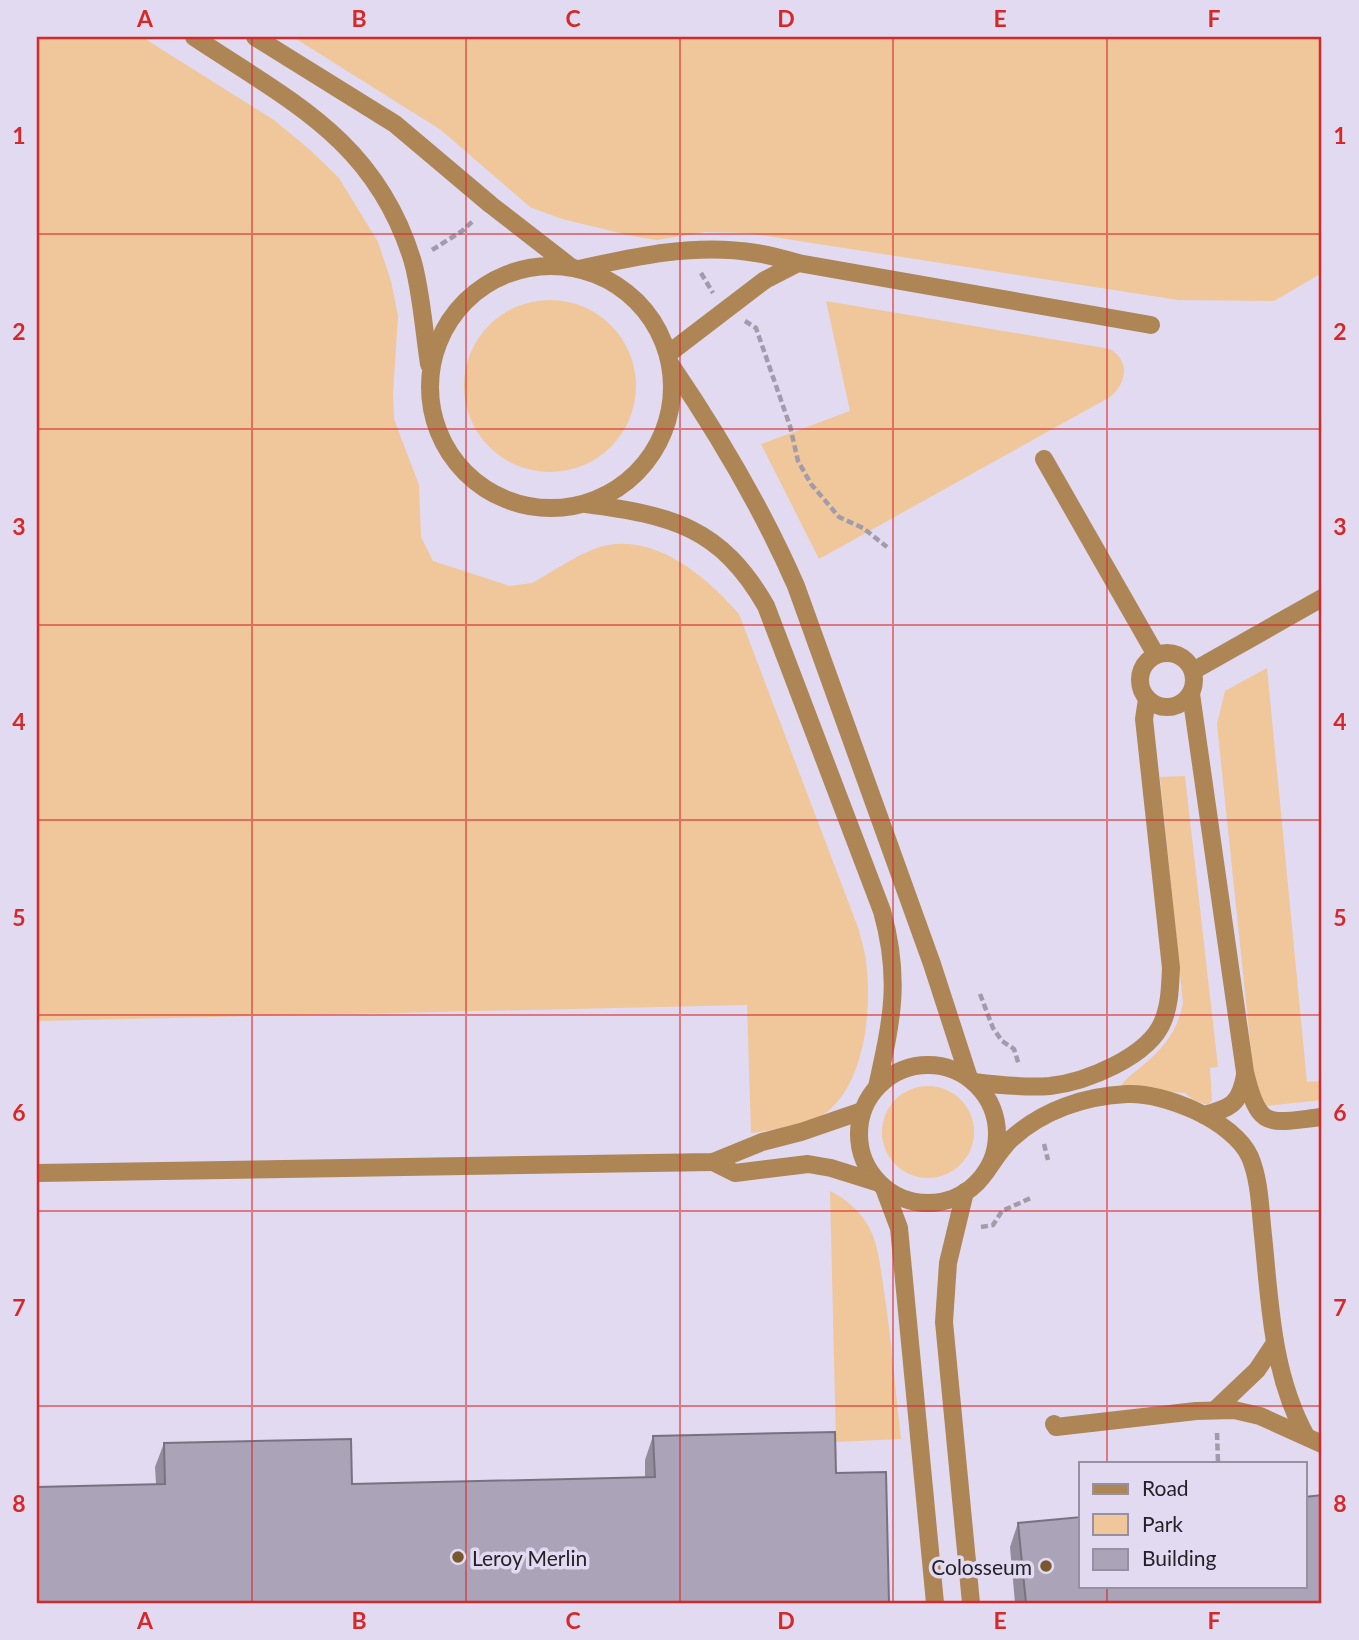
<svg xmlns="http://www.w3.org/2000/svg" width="1359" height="1640" viewBox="0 0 1359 1640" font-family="Lato,sans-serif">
<rect width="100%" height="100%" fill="#e2daf0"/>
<g fill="#efc79a">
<path d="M37,37H142L274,120L309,149L339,178L378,242L391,281L398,316L393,394L394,419L419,485L421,537L433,561L510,586L532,583C552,572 572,558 594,549C650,528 705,575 739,614L859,930C861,940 865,951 866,961C872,1007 866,1081 827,1112C811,1125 772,1130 751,1133L747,1005L37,1021Z"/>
<path d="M293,37H1322V273L1274,301L1178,300L748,233L705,232L657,240L632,236L562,219L530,207L441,130Z"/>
<circle cx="550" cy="386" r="86"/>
<path d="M826,301L1110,349C1130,361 1127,383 1110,397L819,559L761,444L850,411Z"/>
<path d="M1267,668L1307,1082L1322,1081V1100L1257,1107L1217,724L1225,691Z"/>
<path d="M1185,776L1218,1067L1210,1068L1212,1100L1208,1105L1195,1101L1185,1093L1123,1089L1121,1086C1126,1078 1134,1073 1141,1067C1163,1049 1178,1031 1183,1003L1160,777Z"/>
<circle cx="928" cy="1132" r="46"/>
<path d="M830,1191C846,1199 859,1210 869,1227C878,1244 880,1265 883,1284C891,1335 895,1387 901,1439L836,1442Z"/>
</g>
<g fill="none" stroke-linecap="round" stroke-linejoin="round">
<g stroke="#a19bac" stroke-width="4.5" stroke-dasharray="7 3.5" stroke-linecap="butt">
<path d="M432,250L462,231L473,221"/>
<path d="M701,273L713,293"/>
<path d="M745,321L756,328L790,426L798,461L811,484L839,517L863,528L887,547"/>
<path d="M980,994L993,1028L1002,1041L1014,1049L1019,1065"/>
<path d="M1044,1144L1048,1160"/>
<path d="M981,1227L993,1225L1002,1211L1033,1197"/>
<path d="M1217,1433L1218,1463"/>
</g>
<g stroke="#ae8555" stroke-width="18">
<path d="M194,37C290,101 375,140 412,259C421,288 424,332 429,364"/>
<path d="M255,37L395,124L491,205L571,267"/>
<circle cx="551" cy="387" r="121"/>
<path d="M579,269C637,256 696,243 756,253C770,255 784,259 798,263L1151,325"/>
<path d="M668,354L765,280L798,263"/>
<path d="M671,365C720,437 761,506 796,586L932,964L969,1078"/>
<path d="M1044,459L1156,655"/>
<path d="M586,504C671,515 721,527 766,606L882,911C901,979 892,1019 877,1087"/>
<circle cx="1167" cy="680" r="27"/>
<path d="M1193,671L1322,598"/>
<path d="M1191,694L1245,1072C1259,1131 1268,1123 1322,1117"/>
<circle cx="928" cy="1134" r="69"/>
<path d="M974,1082C998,1085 1025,1088 1050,1086C1085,1082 1149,1057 1163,1021C1170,1004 1170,986 1171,968L1144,719L1147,699"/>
<path d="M1204,1115C1231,1108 1240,1104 1245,1075"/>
<path d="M713,1162L735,1173L808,1164L831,1168L879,1183"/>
<path d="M37,1173L713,1162L762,1142L801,1132L862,1111"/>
<path d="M985,1173C993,1162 1001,1149 1011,1139C1043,1110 1085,1096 1127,1094C1164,1092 1234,1121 1250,1157C1260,1181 1260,1209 1263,1235C1270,1304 1272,1374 1306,1436"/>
<path d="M884,1188L899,1228L935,1603"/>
<path d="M965,1192L948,1263L944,1322L971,1603"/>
<path d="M1216,1409L1257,1370L1275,1343"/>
<path d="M1054,1424L1056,1427L1196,1411L1234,1410L1260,1416L1322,1444"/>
</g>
</g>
<g fill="#938c9d">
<path d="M653,1436L836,1473L889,1603L156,1484L155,1467L164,1443L352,1484L645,1478V1460Z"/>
<path d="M1018,1523L1322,1603H1015L1010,1547Z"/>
</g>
<g fill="#aba3b7" stroke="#787280" stroke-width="2">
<path d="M835,1432L836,1473L886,1472L889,1603H37V1487L165,1484L164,1443L351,1439L352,1484L655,1477L653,1436Z"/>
<path d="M1322,1495V1603H1026L1018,1523L1081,1517V1586H1305V1497Z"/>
</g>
<path fill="none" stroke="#d62828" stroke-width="2" stroke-opacity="0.55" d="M252,37V1603M466,37V1603M680,37V1603M893,37V1603M1107,37V1463M37,234H1322M37,429H1322M37,625H1322M37,820H1322M37,1015H1322M37,1211H1322M37,1406H1322M1107,1586V1603"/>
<g fill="#79572f" stroke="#e2daf0" stroke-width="2.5">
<circle cx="458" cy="1557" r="7"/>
<circle cx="1046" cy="1566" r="7"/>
</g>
<g text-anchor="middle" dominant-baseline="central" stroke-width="7" stroke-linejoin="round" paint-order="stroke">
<g font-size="21" fill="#242129" stroke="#e2daf0" text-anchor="start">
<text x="472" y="1557">Leroy Merlin</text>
<text x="1032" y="1566" text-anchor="end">Colosseum</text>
</g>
</g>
<rect width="1359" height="1640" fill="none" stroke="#e2daf0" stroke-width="77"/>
<rect x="1079" y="1462" width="228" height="126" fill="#e2daf0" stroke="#9690a0" stroke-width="2"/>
<rect x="1093" y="1484" width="35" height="10" fill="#ae8555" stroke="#9690a0" stroke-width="2"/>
<text x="1142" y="1496" font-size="21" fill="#242129">Road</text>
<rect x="1093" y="1514" width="35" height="21" fill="#efc79a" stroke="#9690a0" stroke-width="2"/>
<text x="1142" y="1532" font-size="21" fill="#242129">Park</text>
<rect x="1093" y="1549" width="35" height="21" fill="#aba3b7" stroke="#9690a0" stroke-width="2"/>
<text x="1142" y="1566" font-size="21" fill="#242129">Building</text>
<rect x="38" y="38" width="1282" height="1564" fill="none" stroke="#d62828" stroke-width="2.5"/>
<g font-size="23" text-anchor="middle" font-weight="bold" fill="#d62828">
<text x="145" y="27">A</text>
<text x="359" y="27">B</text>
<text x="573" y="27">C</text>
<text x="786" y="27">D</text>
<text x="1000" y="27">E</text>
<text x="1214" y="27">F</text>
<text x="19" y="144">1</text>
<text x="1340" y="144">1</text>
<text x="19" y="340">2</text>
<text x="1340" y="340">2</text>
<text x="19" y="535">3</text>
<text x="1340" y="535">3</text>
<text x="19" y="730">4</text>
<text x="1340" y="730">4</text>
<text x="19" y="926">5</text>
<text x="1340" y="926">5</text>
<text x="19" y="1121">6</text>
<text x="1340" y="1121">6</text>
<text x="19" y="1316">7</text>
<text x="1340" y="1316">7</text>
<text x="19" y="1512">8</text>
<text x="1340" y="1512">8</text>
<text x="145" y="1629">A</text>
<text x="359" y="1629">B</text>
<text x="573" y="1629">C</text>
<text x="786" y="1629">D</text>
<text x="1000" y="1629">E</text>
<text x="1214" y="1629">F</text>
</g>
</svg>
